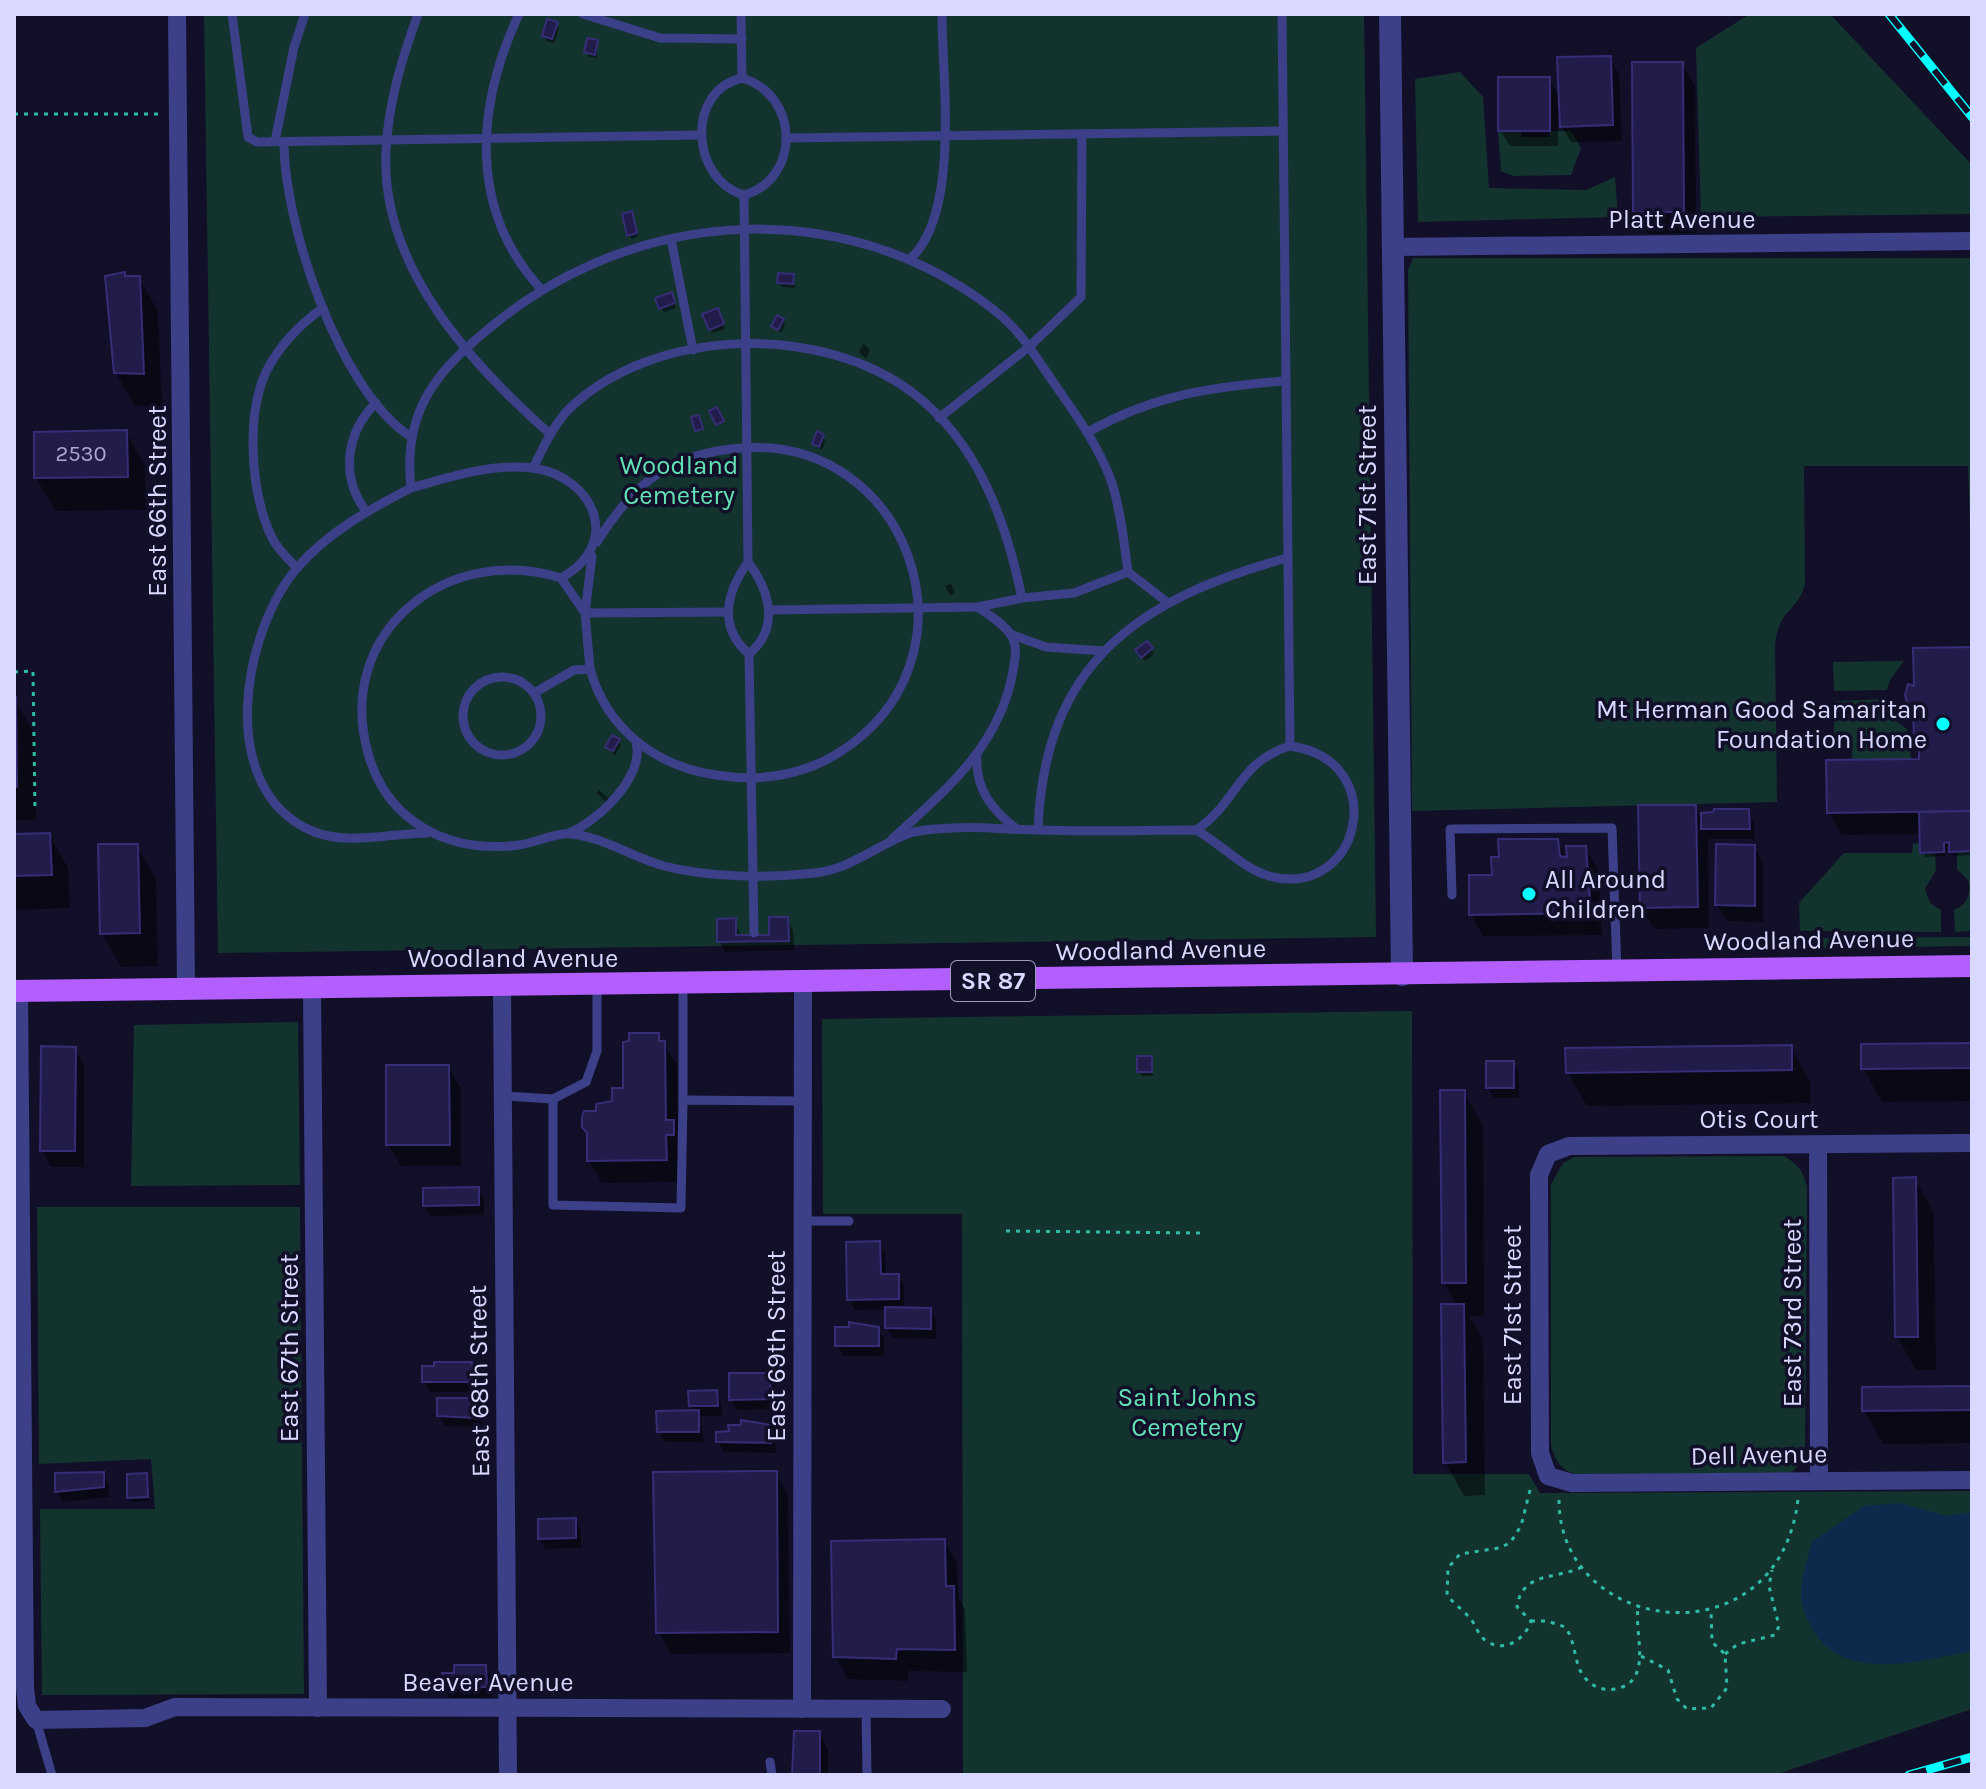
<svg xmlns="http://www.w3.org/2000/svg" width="1986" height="1789" viewBox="0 0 1986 1789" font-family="Karla,sans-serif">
<rect width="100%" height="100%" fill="#121029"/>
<g fill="#13332f">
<path d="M204,14H1364L1376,937L218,953Z"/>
<path d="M1750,14H1830L1972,165V214L1701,217L1696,48Z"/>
<path d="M1460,72L1483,97L1489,188L1586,190L1615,177L1618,217L1418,222L1415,79Z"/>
<path d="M1498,131H1522L1521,137H1549L1550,131H1571L1581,148L1571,175L1513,176L1501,171Z"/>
<path d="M1413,258H1972V591L1968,466H1804L1805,584C1797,614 1779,607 1775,645L1777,802L1412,811L1408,270Z"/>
<path d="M1904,661L1890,680L1887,690L1834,691L1833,662Z"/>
<path d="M1887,699L1897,722L1907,729L1911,759L1852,760V738H1834V701Z"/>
<path d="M1972,842V931L1955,932L1954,910C1968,904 1971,894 1968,880L1957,869V851H1971Z"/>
<path d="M1920,843L1935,852L1936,870L1925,889L1930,903L1941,910V932L1800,931L1799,903L1844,853H1912L1913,844Z"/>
<path d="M1972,937V946L1812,948L1806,945L1811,938Z"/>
<path d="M1412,1011L1413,1474H1529L1540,1493L1972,1491V1709L1774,1775H963L962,1214H823L822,1019Z"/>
<path d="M298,1022L300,1185L131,1186L134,1025Z"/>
<path d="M1784,1156C1798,1164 1804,1172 1807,1188L1805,1452L1801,1463L1791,1473L1574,1474C1559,1468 1555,1460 1551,1445V1184L1563,1163L1574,1157Z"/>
<path d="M37,1207H300L304,1694L42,1695L40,1509H155L151,1459L39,1464Z"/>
</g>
<path fill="#0c2a4c" d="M1900,1503L1947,1516L1972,1512V1651C1923,1660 1845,1684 1813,1630C1806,1617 1800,1605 1801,1590C1802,1574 1808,1558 1812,1542L1864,1506Z"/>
<g fill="#0007">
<path d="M556,24L559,28L554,43L546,41L544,36Z"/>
<path d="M597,42V58L589,57L586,52Z"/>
<path d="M1610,58L1619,74L1622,141L1571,142L1558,120V146H1510L1500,130L1549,79L1561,100Z"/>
<path d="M1682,64L1695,86L1696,233L1648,234L1635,211Z"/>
<path d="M631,214L638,237L632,239L629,235Z"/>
<path d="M793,276L795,288L782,287L779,283Z"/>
<path d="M126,278H139L158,311L162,407L135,406L116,373Z"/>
<path d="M673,299L676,308L664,312L661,308Z"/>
<path d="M720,315L725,329L713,333L711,329Z"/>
<path d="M783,321L785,325L781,333L773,326Z"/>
<path d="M863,343L870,350L866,359L859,352Z"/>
<path d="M126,432L145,466L146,510L56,511L36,478Z"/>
<path d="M823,436L825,441L822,450L814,444Z"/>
<path d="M951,584L955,593L950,596L945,586Z"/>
<path d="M1151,649L1154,654L1145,661L1140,655Z"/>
<path d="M1972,649V855L1954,856L1951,846L1945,847V856L1925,857L1922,834L1842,835L1829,813L1921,761L1916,714L1910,705L1916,688Z"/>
<path d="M14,699L34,732L36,820H14Z"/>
<path d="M618,741L621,745L615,755L607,747Z"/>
<path d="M599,790L609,799L606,802L597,793Z"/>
<path d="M1695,807L1703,821L1747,811L1754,822V839H1708L1709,928L1654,929L1642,907Z"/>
<path d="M49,835L68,868L70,908L14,910V836Z"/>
<path d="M1557,841L1569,862L1585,848L1598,870L1602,935L1483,936L1471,914L1494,877Z"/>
<path d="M137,846L156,879L158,966L121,967L102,934Z"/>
<path d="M1754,847L1763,863V922L1727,921L1717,905Z"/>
<path d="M787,919L793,930L794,950L725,952L719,941L735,920L741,937H771Z"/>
<path d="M658,1035L677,1065L678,1131L685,1144L678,1182L602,1183L589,1161L598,1113L625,1090Z"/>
<path d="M1972,1045V1101L1882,1102L1863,1068Z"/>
<path d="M1790,1047L1810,1081V1103L1587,1106L1568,1073Z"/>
<path d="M75,1049L84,1065V1167H51L42,1150Z"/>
<path d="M1151,1058L1153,1076H1142L1139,1072Z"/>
<path d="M1513,1063L1519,1074V1098H1494L1488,1087Z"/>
<path d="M448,1067L461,1089V1166H401L388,1144Z"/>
<path d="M1464,1092L1483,1126L1484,1316H1469L1483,1339L1485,1495L1464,1496L1445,1462L1457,1306L1444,1282Z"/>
<path d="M1915,1179L1934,1213L1936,1370H1916L1897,1336Z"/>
<path d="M478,1189L484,1200V1215L431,1216L425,1206Z"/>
<path d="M879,1243L885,1254L886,1276H898L904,1286V1309L930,1310L936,1320V1339L893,1338L887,1327V1309L855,1310L849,1299Z"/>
<path d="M851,1324L878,1329L884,1339V1356H843L837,1345Z"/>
<path d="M471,1364L477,1375L478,1392H430L424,1382Z"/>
<path d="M769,1375L775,1386V1409L737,1410L731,1400Z"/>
<path d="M1972,1388V1443L1883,1444L1864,1410Z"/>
<path d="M715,1392L721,1403L722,1416H700L704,1442H665L659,1431L695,1412L691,1405Z"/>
<path d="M476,1400L482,1411V1428L445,1426L439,1415Z"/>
<path d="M769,1426L775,1437L776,1453L724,1452L718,1442Z"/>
<path d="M776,1473L788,1495L790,1653L671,1654L658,1632Z"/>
<path d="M103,1474L109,1485V1497L63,1502L57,1492Z"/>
<path d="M146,1475L149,1501L132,1502L129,1497Z"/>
<path d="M575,1521L581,1531V1548L546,1549L540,1539Z"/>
<path d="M944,1541L957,1563L958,1597L965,1610L967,1672L908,1671V1681L848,1679L835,1656Z"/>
<path d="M485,1667L491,1677L492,1697L450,1698L444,1688Z"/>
<path d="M819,1733L828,1749V1775H794Z"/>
</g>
<g fill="#211c4a" stroke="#352e77" stroke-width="2">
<path d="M547,19L558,22L552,39L542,36Z"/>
<path d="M587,38L598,40L595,55L584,52Z"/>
<path d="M1611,56L1613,125L1560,127L1557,57Z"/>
<path d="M1632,62H1683L1684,212H1633Z"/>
<rect x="1498" y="77" width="52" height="54"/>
<path d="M632,211L637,233L627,236L622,214Z"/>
<path d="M125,272V276H140L144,374L114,373L105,276Z"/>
<path d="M778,273L794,274L793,284L777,283Z"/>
<path d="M672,292L675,303L659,309L655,298Z"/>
<path d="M718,308L724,324L709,330L702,314Z"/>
<path d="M777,315L784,319L778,330L771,326Z"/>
<path d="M717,407L724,421L716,425L709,411Z"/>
<path d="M699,415L703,429L695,431L691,417Z"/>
<path d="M127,430L128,477L34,478V432Z"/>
<path d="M817,431L824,435L819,447L812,444Z"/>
<path d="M1147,641L1153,648L1141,658L1135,650Z"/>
<path d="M1972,647V811L1827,813L1826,760L1919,759V743H1914L1913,705L1908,706L1905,695L1908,684L1914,686L1913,648Z"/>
<path d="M14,697H16L17,787H14Z"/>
<path d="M612,735L620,739L613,751L605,747Z"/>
<path d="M1638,805H1696L1698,907L1640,908Z"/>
<path d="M1714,809H1749L1750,829H1701V813L1713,812Z"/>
<path d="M1971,811L1972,851L1949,852V842L1944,843V852L1920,853L1919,812Z"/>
<path d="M50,833L52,875L14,876V834Z"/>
<path d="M1498,839H1558L1560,856L1567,857L1566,846H1586L1591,913L1469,915V875H1492L1491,857H1499Z"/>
<path d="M98,844H138L140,933L100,934Z"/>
<path d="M1716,844L1755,845V906L1715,905Z"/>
<path d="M769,917H788L789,941L717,942V919L736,918V935H769Z"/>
<path d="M629,1033H659V1041H665L666,1120H674V1135H666L667,1160L587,1161V1133L582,1127V1117L584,1111H596V1104L612,1101V1088H623V1042L629,1041Z"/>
<path d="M1972,1043V1068L1861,1069V1044Z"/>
<path d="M1792,1045V1070L1566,1073L1565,1048Z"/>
<path d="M41,1046L76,1047L75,1151H40Z"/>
<rect x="1137" y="1056" width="15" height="16"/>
<rect x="1486" y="1061" width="28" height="27"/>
<path d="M386,1065H449L450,1145H386Z"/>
<path d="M1440,1090H1465L1466,1283H1442Z"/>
<path d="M1916,1177L1918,1337H1895L1893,1178Z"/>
<path d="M479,1187V1205L423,1206V1188Z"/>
<path d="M880,1241L881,1274H899V1299L847,1300L846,1242Z"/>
<path d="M1441,1304H1464L1466,1462L1443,1463Z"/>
<path d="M885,1307L931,1308V1329L885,1328Z"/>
<path d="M849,1322L879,1327V1346H835V1327H849Z"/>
<path d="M434,1362H472L473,1382H422V1366H434Z"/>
<path d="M729,1373H770L771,1399L729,1400Z"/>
<path d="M1972,1386V1410L1862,1411V1387Z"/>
<path d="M717,1390L718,1406H689L688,1391Z"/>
<path d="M437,1398H477V1418L437,1416Z"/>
<path d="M699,1410V1432H657L656,1411Z"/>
<path d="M741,1420L771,1425V1443L716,1442V1432L729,1431L728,1425H741Z"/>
<path d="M777,1471L778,1632L656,1633L653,1472Z"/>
<path d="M104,1472V1487L55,1492V1473Z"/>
<path d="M147,1473L148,1497L127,1498V1474Z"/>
<path d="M576,1518V1538L538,1539V1519Z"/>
<path d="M945,1539L946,1586H954L955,1650L897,1649L896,1659L833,1657L831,1541Z"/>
<path d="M454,1665H486L487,1687L442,1688V1673H454Z"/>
<path d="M794,1731H820V1775H792Z"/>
</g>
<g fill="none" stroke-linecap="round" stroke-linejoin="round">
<g stroke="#2fbca6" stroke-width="3" stroke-dasharray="4 6" stroke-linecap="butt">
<path d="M14,114H158"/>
<path d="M14,672L33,671L35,811"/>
<path d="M1006,1231L1201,1233"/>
<path d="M1530,1490L1521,1526L1510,1543L1499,1548L1460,1554L1448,1568L1447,1595C1454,1604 1463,1610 1470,1618C1476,1625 1478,1635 1485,1640C1503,1654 1525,1640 1531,1621L1517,1607C1522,1570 1559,1580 1584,1566"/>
<path d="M1559,1500C1559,1636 1779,1664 1798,1499"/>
<path d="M1531,1621H1547L1565,1627C1577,1642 1573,1666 1586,1679C1593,1687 1604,1691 1615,1689C1654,1682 1634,1635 1638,1608"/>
<path d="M1725,1654L1738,1644L1775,1635L1779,1626L1769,1586L1772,1570"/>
<path d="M1641,1656L1668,1670L1677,1699L1687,1709L1711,1708L1727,1688L1725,1654L1712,1642L1711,1610"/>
</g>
<g stroke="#3b4088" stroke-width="9">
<path d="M232,14L248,137L257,142L702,135"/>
<path d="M418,14C402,58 388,104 386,151C380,266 471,364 550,434"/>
<path d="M519,14C476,106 468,210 541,289"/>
<path d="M583,14L660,38L742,39"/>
<path d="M741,14L742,78"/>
<path d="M742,78C800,95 801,179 744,195C691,180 685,91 742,78Z"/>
<path d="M786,138L1283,131"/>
<path d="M275,141L294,47L305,14"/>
<path d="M284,142C284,224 339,390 410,436"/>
<path d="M744,195L748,562C726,593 718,627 749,654L754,933"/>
<path d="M671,239L693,350"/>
<path d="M909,260C961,215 942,78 942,14"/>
<path d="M939,418L1030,346L1081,297L1082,134"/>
<path d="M1088,432C1154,395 1210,387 1284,381"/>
<path d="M533,468C543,448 552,428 567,411C651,327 820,322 913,393C978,442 1006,521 1022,598L978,607L769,610"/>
<path d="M411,488C370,509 328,532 297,568C242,633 215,789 312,831C347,846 391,833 427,833"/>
<path d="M366,511C340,477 346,432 376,403"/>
<path d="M748,562C770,591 780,628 749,654"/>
<path d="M297,568C285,556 274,545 268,529C251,486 246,415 266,372C278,347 300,324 323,308"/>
<path d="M1128,572L1167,602"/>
<path d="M561,578C623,544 595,477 533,468C492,463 449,477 411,488C402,409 438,369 497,322C641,207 845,194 994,310C1022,331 1038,361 1058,389C1079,419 1100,449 1112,483C1121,512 1124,543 1128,572L1074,593L1022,598"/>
<path d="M727,612L585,613L561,578C448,542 334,632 368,753C387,823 450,854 519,845C535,843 556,832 572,834C605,838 632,857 664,866C710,878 768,878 815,873C851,869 877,845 910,833C924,829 938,829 952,828C981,826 1009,830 1038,830C1090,832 1143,830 1196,830C1220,843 1242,868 1269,876C1361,901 1393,760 1290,746L1282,14"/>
<path d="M1010,634L1046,647L1104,651"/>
<path d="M590,669C607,729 655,766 716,775C766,783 812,774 853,743C982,645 906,436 742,448C670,453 634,483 597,542"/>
<circle cx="502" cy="716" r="39"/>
<path d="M534,693L574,670L590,669L585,613L592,556"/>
<path d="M977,755C975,788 991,810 1017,829"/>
<path d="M1038,830C1044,664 1137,599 1287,558"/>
<path d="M1196,830C1236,805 1238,761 1290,746"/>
<path d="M569,833C598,821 645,777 636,742"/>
<path d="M892,839C946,790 1000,746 1013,671C1015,659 1018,647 1011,635C1004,624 989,615 978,607"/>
<path d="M1452,895L1450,829L1612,828L1617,971"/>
<path d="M683,984V1100"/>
<path d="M502,1096L553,1099V1205L681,1208L683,1100L802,1101"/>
<path d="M553,1099L586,1082L597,1051V985"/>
<path d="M802,1221H849"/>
<path d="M866,1709L867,1775"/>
<path d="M36,1720L52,1775"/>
<path d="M770,1762L772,1775"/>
</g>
<g stroke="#3b4088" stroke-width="18">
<path d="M177,14L186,988"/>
<path d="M1393,247L1972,241"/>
<path d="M502,986L508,1775"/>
<path d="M312,987L318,1708"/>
<path d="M19,990L25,1688L27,1706L36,1720L145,1718L175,1707L942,1709"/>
<path d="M1972,1143L1569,1146L1548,1154L1539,1175L1540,1453L1548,1476L1572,1483L1972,1480"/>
<path d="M1818,1145L1819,1481"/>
<path d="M802,1709L803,983"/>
</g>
<path stroke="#3b4088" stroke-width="22" d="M1390,14L1402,975"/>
<path stroke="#b35fff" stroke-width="22" d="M14,991L1972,966"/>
<g stroke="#04ffff" stroke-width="9">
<g id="rail">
<path d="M1889,14L1972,117"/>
<path d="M1909,1775L1972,1757"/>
</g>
</g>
<use href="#rail" stroke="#121029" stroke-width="6" stroke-dasharray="18" stroke-linecap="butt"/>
</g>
<g fill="#04ffff" stroke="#121029" stroke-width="3">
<circle cx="1943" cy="724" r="8"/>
<circle cx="1529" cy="894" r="8"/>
</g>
<g text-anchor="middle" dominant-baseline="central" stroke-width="7" stroke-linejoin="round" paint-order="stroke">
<g font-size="22" fill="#aba9d2">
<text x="81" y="454">2530</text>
</g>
<rect fill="#121029" stroke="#9d9cbf" stroke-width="2" x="951" y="961" width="84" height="40" rx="6"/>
<g font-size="24" font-weight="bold" fill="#d9d8ff">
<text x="993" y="981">SR 87</text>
</g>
<g font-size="26" fill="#d9d8ff" stroke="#121029">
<text x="1682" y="219">Platt Avenue</text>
<text transform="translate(1367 495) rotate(-90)">East 71st Street</text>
<text transform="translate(157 501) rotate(-90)">East 66th Street</text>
<text transform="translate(1809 940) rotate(-1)">Woodland Avenue</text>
<text transform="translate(1161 950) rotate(-1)">Woodland Avenue</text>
<text x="513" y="958">Woodland Avenue</text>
<text x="1759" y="1119">Otis Court</text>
<text transform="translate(1792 1313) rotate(-90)">East 73rd Street</text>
<text transform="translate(1512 1315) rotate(-90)">East 71st Street</text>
<text transform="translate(776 1346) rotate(-90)">East 69th Street</text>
<text transform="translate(289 1348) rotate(-90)">East 67th Street</text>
<text transform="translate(479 1381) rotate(-91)">East 68th Street</text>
<text transform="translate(1759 1455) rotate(-1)">Dell Avenue</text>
<text x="488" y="1682">Beaver Avenue</text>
</g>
<g font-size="26" fill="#62e2b5" stroke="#121029">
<text x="679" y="465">Woodland<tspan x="679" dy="30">Cemetery</tspan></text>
<text x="1187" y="1397">Saint Johns<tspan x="1187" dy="30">Cemetery</tspan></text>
</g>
<g font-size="26" fill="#d9d8ff" stroke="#121029" text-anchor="end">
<text x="1927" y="709">Mt Herman Good Samaritan<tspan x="1927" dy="30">Foundation Home</tspan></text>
<text x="1545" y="879" text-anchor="start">All Around<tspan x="1545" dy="30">Children</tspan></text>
</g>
</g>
<rect width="1986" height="1789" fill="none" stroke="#d9d8ff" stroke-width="32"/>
</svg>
